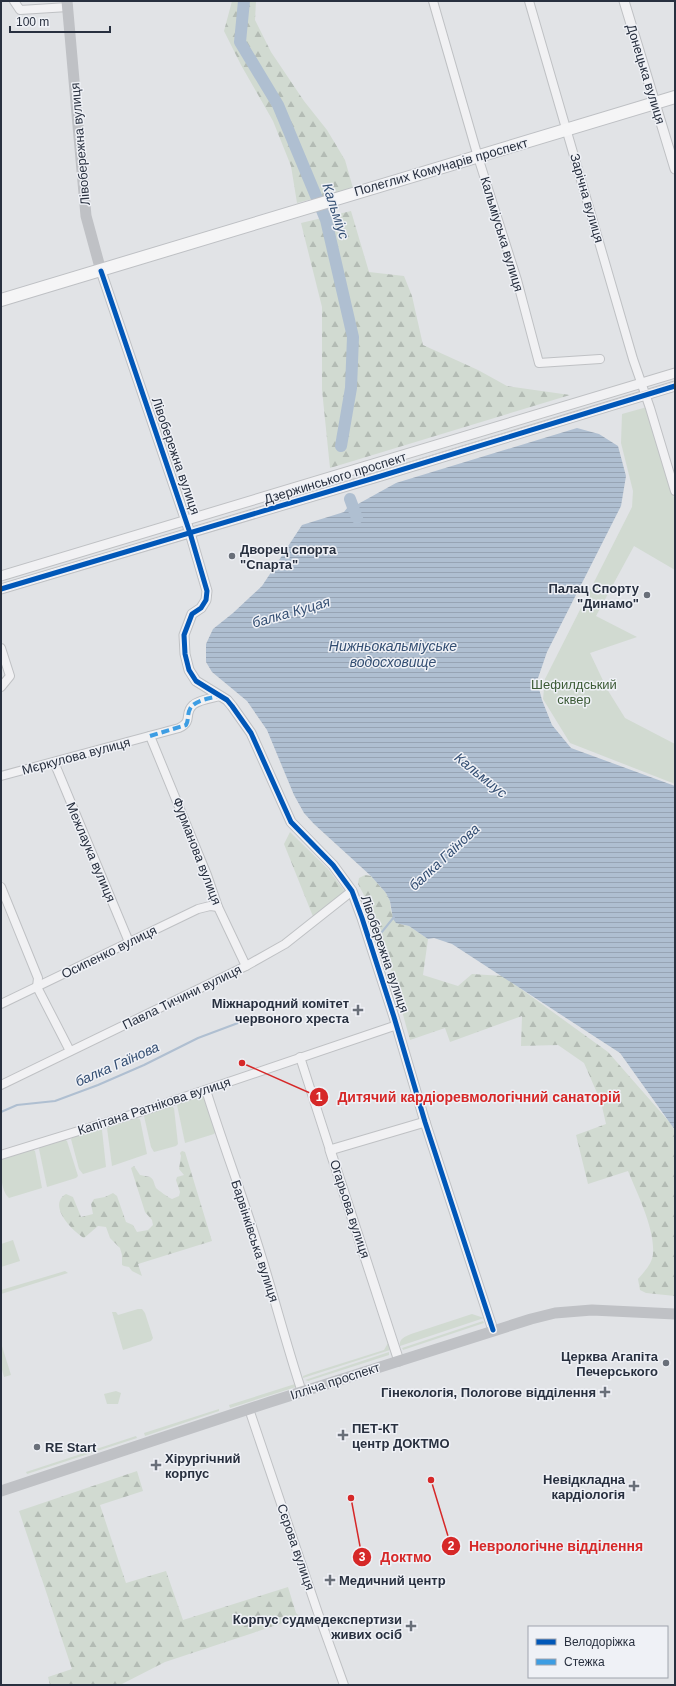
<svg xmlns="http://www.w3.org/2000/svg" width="676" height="1686" viewBox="0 0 676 1686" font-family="Arial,sans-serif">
<defs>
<pattern id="forest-firs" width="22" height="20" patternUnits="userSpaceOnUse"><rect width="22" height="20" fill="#d1dad1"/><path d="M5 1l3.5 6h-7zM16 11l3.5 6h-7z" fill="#b3bbb4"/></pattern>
<pattern id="water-rules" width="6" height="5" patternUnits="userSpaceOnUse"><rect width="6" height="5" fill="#afbfd1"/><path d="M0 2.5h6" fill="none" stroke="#97a4b4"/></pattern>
</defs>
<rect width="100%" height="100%" fill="#e1e3e6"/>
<g fill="#d1dad1">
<path d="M647,407L675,501V570L634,546L596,616L637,637L590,653L607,689L625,718L675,744V784L570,743L543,699L545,679L632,507L633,491L621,443L622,414Z"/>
<path d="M202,1095H204L216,1131L214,1134L185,1143L177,1105L178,1103Z"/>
<path d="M171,1106L174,1108L178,1144L176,1146L154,1152L151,1147L144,1116Z"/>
<path d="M137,1118L140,1119L147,1154L112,1166L107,1128Z"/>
<path d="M99,1129L102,1130L106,1167L83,1174L79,1169L71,1139L73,1137Z"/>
<path d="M64,1139L67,1141L78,1176L76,1178L47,1187L39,1149L41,1146Z"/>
<path d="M32,1149L35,1151L42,1188L9,1198C0,1190 1,1170 1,1158Z"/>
<path d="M13,1240L20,1261L1,1267V1244Z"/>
<path d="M65,1271L68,1273L1,1294V1290Z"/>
<path d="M138,1309H142L145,1313L153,1338L151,1341L123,1350L112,1312H116L118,1315Z"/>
<path d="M472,1314L484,1318L400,1346C399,1338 405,1337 411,1334Z"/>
<path d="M483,1321L484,1323L403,1350L402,1348Z"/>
<path d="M1,1343L11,1375L4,1377L1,1366Z"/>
<path d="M388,1343L390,1350L303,1378V1376L311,1373L384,1350Z"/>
<path d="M389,1352V1355L308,1381L305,1380Z"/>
<path d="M295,1384L296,1387L230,1408L229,1405Z"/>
<path d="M116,1391L121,1393L118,1404H107L104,1394Z"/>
<path d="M219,1409V1411L145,1436L144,1433Z"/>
<path d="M136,1436L137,1438L27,1474L26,1472Z"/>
</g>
<g fill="url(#forest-firs)">
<path d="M232,1H256L255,20L271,52L304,101L327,130L345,160L353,188L297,203L291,166L273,121L241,65L224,31Z"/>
<path d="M351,211L369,272L404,276L412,296L423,345L478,370L507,386L570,395L330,468L322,390V307L301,223Z"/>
<path d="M290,832L328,869L346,893L314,919L284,844Z"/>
<path d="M365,875L371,876L386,893L390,901L391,911L400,924L409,926L428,939L423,975L458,986L472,974L503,976L608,1052L672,1125L675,1132V1296L646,1293L640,1290L638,1279C644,1272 653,1263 653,1253C655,1229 637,1193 628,1171L588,1184L576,1135L606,1124L601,1102L584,1063L558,1045L521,1046L522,1016L450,1042L445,1028L410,1040C395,988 385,931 358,884L359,878Z"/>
<path d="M182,1151L185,1152L212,1241L138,1264L142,1276L132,1271L129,1267L124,1266L122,1265V1255L120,1248L110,1238L106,1227L98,1226L84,1238C72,1231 47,1205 66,1194L73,1197L81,1217L93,1214L91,1204L94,1199L105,1197L113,1193L117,1196L126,1222L133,1225L137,1232L148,1230L153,1225L152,1220L145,1212L131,1168L134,1166L140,1175C143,1176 147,1176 150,1177C154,1179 154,1184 156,1188C158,1190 169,1198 172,1199L179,1196L180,1192L176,1180L177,1177L184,1175L179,1169L181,1156L180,1153Z"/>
<path d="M137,1471L143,1491L100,1505L126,1583L166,1571L183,1620L288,1587L296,1613L301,1617L165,1662L120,1685H50L48,1677L72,1669L19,1511Z"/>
</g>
<path fill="url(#water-rules)" d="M577,428L599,434L618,446L626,476L621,506L547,652L537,681L542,700L552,725L571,748L675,786V1130L620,1053L452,944L434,938L428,939L409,926L396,923L393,919L390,901L386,893L371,876L314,824L304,813L294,795L267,730L247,701L212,672L206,662V644L213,629L233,613L262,586L302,525L344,512L351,503L358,504L396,483Z"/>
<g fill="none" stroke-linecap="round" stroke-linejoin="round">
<g stroke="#afbfd1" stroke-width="2">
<path d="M377,938L394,917"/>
<path d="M1,1112L17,1105L55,1101L98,1085L144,1065L198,1038L238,1023"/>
</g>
<g stroke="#afbfd1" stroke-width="12">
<path d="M244,1L240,42L278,105L326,220L353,337L351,388L341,446"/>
<path d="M350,499L357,518"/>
</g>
<g stroke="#bfc1c4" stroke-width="10">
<g id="minor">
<path d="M14,1L20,10L68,7"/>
<path d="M433,1L478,157L517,280L539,363L600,359"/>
<path d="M529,1L633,359L650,408L675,491"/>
<path d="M1,648L10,676L1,687"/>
<path d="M150,736L207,875L218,907L246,966"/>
<path d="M54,762L129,942"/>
<path d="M1,776L179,728C194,721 183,714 193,705C198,700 212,698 220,696"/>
<path d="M1,887L38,978L37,987L70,1051"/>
<path d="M1,1004L198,909L210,906L218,907"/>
<path d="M300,1057L330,1150"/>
<path d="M1,1085L246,966L285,944L352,891"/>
<path d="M206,1090C223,1145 244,1199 261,1255C275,1300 287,1347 302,1392"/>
<path d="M1,1155L140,1112L397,1025"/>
<path d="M249,1409L318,1613L344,1685"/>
</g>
</g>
<g stroke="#bfc1c4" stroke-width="11">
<g id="tertiary">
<path d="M624,1L675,169"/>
<path d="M101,271L190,533L207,591L206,600L201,608L192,614L184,635L185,654L189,670L196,681L227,700L232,706L251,733L291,822L333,865L352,891L362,918L394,1017L425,1122L493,1330"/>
<path d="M1,576L675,373"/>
<path d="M1,589L381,476L675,386"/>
<path d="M399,1361L330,1150L425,1122"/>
</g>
</g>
<g stroke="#bec0c4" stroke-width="14">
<path id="primary" d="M1,300L675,97"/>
</g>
<use href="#minor" stroke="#f1f1f3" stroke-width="8"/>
<use href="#tertiary" stroke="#f1f1f3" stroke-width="9"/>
<g stroke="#bfc1c5" stroke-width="11">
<path d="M67,1L86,216L101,271"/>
<path d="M1,1491L270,1402L531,1319L555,1313L592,1310L675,1314"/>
</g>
<use href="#primary" stroke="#f5f5f6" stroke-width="12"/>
<path stroke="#cacccf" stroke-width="1" d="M1,586L675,382"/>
<path stroke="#3d9de3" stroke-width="4" stroke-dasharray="8 4" stroke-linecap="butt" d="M150,736L186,725C189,720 187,714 190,709C194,700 211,698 220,696"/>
<g stroke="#eff1f6" stroke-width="8">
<g id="cycleway">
<path d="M101,271L190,533L207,591L206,600L201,608L192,614L184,635L185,654L189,670L196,681L227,700L232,706L251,733L291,822L333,865L352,891L362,918L394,1017L425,1122L493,1330"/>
<path d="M1,589L381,476L675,386"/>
</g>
</g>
<use href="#cycleway" stroke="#0057b8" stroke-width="5"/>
</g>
<g fill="#696f79" stroke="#eff1f6" stroke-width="1.5">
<circle cx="232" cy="556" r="4"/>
<circle cx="647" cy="595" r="4"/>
<path d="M356 1004h4v4h4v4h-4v4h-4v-4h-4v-4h4z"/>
<circle cx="666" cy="1363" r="4"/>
<path d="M603 1386h4v4h4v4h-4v4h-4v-4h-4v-4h4z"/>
<path d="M341 1429h4v4h4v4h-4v4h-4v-4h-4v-4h4z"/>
<circle cx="37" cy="1447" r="4"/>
<path d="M154 1459h4v4h4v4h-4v4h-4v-4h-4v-4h4z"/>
<path d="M632 1480h4v4h4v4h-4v4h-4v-4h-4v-4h4z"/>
<path d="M328 1574h4v4h4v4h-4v4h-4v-4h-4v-4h4z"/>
<path d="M409 1620h4v4h4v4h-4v4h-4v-4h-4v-4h4z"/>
</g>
<g text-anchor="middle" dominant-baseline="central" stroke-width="3" stroke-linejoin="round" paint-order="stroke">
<g font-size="13" fill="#28303f" stroke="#eff1f6">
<text transform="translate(646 74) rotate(73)">Донецька вулиця</text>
<text transform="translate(80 144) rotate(-95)">Лівобережна вулиця</text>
<text transform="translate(441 167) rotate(-16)">Полеглих Комунарів проспект</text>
<text transform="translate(587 198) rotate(74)">Зарічна вулиця</text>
<text transform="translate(502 234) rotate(73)">Кальміуська вулиця</text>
<text transform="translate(176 456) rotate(71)">Лівобережна вулиця</text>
<text transform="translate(335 478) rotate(-17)">Дзержинського проспект</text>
<text transform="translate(76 756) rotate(-15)">Мєркулова вулиця</text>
<text transform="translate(197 851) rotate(69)">Фурманова вулиця</text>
<text transform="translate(91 852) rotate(67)">Межлаука вулиця</text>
<text transform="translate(109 952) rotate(-26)">Осипенко вулиця</text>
<text transform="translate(385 954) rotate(71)">Лівобережна вулиця</text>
<text transform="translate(182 997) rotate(-26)">Павла Тичини вулиця</text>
<text transform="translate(154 1106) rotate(-18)">Капітана Ратнікова вулиця</text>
<text transform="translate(350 1209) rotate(72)">Огарьова вулиця</text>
<text transform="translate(255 1241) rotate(72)">Барвінківська вулиця</text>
<text transform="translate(335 1381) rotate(-18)">Ілліча проспект</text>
<text transform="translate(296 1547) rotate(71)">Сєрова вулиця</text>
</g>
<g font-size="13" font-weight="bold" fill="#28303f" stroke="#eff1f6" text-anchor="end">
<text x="240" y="549" text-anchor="start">Дворец спорта<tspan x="240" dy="15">"Спарта"</tspan></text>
<text x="639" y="588">Палац Спорту<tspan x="639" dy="15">"Динамо"</tspan></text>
<text x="349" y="1003">Міжнародний комітет<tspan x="349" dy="15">червоного хреста</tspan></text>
<text x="658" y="1356">Церква Агапіта<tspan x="658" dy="15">Печерського</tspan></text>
<text x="596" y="1392">Гінекологія, Пологове відділення</text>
<text x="352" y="1428" text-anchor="start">ПЕТ-КТ<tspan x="352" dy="15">центр ДОКТМО</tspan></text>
<text x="45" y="1447" text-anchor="start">RE Start</text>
<text x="165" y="1458" text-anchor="start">Хірургічний<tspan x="165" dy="15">корпус</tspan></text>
<text x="625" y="1479">Невідкладна<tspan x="625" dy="15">кардіологія</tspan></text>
<text x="339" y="1580" text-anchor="start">Медичний центр</text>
<text x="402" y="1619">Корпус судмедекспертизи<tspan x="402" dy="15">живих осіб</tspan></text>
</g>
<g font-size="13" fill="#3c5b36" stroke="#eff1f6">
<text x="574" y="684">Шефилдський<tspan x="574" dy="15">сквер</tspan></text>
</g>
<g font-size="14" font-style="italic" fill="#334e72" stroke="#eff1f6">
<text transform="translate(336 211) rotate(72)">Кальміус</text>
<text transform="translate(291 612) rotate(-16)">балка Куцая</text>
<text x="393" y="646">Нижньокальміуське<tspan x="393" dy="16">водосховище</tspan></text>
<text transform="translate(481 775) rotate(39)">Кальмиус</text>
<text transform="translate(444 857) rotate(-43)">балка Гаїнова</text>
<text transform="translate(117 1064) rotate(-24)">балка Гаїнова</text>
</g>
</g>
<path fill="none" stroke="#d62828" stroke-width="1.5" d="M242 1063L319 1097M431 1480L451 1546M351 1498L362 1557"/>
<g fill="#d62828" stroke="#eff1f6" stroke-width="1.5">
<circle cx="242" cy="1063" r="4"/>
<circle cx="431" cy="1480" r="4"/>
<circle cx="351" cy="1498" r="4"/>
<circle cx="319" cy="1097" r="10"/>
<circle cx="451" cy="1546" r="10"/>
<circle cx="362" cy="1557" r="10"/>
</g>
<g font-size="12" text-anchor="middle" font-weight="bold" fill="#fff">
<text x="319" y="1101">1</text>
<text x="451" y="1550">2</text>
<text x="362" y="1561">3</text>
</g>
<g font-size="14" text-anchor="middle" font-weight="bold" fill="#d62828" stroke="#eff1f6" stroke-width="3" stroke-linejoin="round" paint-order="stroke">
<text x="479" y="1102">Дитячий кардіоревмологічний санаторій</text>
<text x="556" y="1551">Неврологічне відділення</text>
<text x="406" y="1562">Доктмо</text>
</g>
<rect width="676" height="1686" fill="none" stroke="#28303f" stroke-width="4"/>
<rect x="528" y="1626" width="140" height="52" fill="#eff1f6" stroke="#9fa4ad"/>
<rect x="536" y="1639" width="20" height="6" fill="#0057b8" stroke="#9fa4ad"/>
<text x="564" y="1646" font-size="12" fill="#28303f">Велодоріжка</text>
<rect x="536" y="1659" width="20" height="6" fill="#3d9de3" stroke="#9fa4ad"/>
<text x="564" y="1666" font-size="12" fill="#28303f">Стежка</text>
<path d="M10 26v6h100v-6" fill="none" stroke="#28303f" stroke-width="2"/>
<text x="16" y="26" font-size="12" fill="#28303f" stroke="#eff1f6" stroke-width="3" paint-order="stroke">100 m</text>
</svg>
